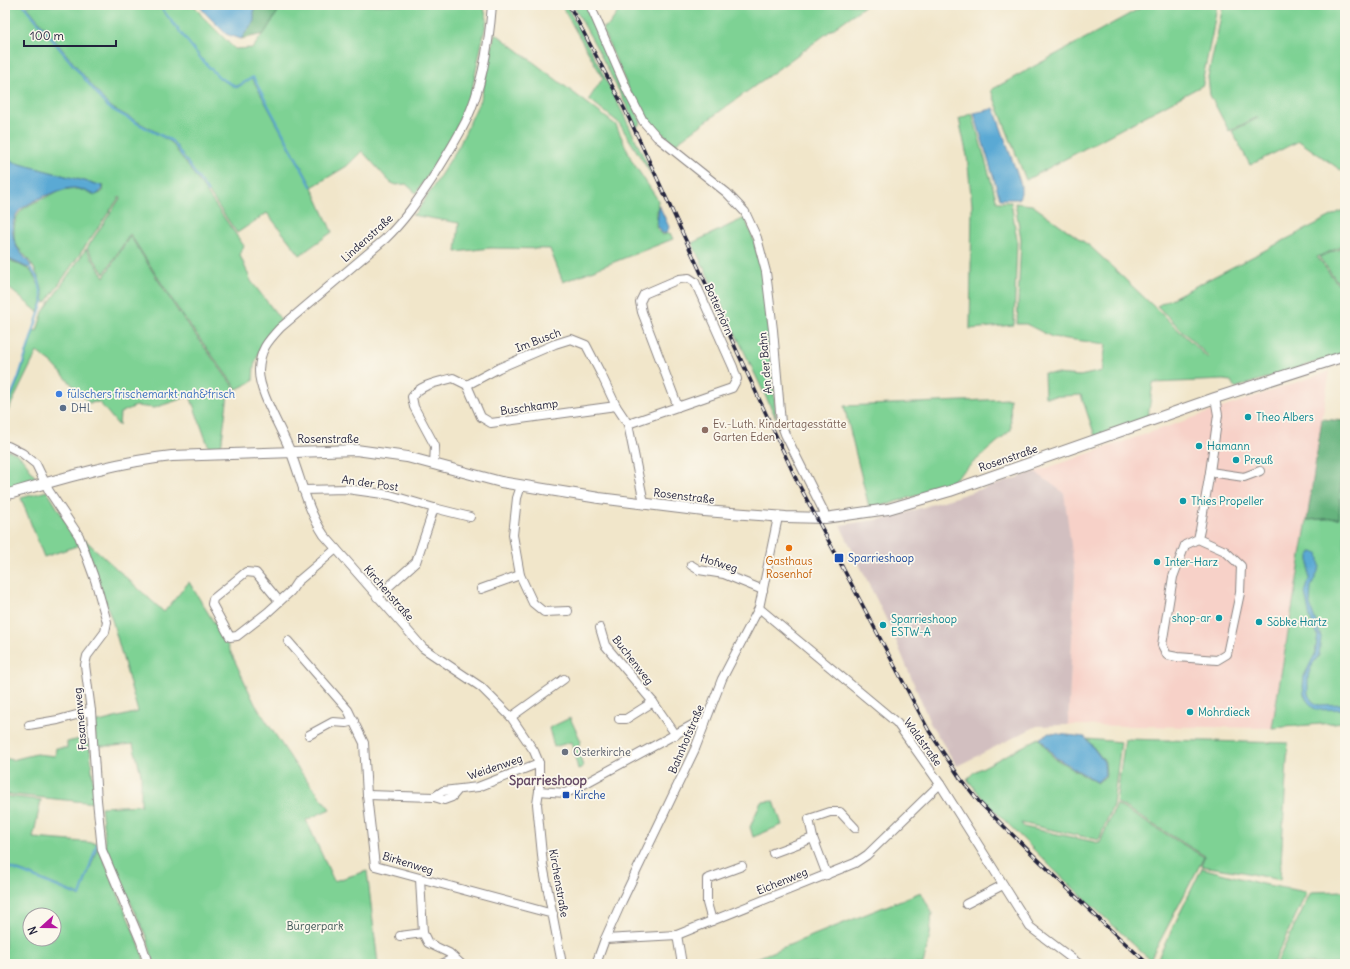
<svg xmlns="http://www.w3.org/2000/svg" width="1350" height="969" viewBox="0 0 1350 969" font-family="Delius,sans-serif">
<rect width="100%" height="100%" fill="#fbf7ec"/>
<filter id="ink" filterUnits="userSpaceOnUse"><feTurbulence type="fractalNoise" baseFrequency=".025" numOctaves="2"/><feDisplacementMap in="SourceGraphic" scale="8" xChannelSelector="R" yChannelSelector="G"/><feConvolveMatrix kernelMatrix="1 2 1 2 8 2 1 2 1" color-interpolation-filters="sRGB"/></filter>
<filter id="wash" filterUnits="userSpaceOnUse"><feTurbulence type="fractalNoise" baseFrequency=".012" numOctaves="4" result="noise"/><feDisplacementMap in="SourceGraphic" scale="16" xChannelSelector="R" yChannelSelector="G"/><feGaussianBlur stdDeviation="0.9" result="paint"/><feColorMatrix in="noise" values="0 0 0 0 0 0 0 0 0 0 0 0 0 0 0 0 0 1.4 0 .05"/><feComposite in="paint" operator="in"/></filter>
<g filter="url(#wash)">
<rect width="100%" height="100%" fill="#f1e6ca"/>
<path fill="#f7d1c8" d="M1330,371L1322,419L1307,520L1272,728L1068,725L1075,575L1035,472Z"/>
<path fill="#d2bfc0" d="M1035,472L1064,493L1075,575L1068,725L1037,726L957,766L930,723L892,631L840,525L889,518Z"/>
<g fill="#7ed294" stroke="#507a68" fill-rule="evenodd">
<path d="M5,5H23L107,107L171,142L244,246L240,255L251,281L282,321L263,341L254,366L253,381L237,389L180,312L130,234L104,274L87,248L121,197L120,196L46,303L44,302C43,287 37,271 28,259C24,254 18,249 15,242C14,238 14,234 14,230C15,212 24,207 40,200C51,195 62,188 75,189C81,189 89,193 95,195L101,193L104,186L5,160Z"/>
<path d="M26,5H158L202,60L220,79L237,88L252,78L311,187L312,186L253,77L237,86L220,78L203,60L159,5H194L202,16L235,49L253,48L277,13L279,5H483L487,19L471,94L451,140L416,193L406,184L396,185L390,182L362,151L347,166L312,187L332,232L300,255L267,213L237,233L173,141L109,106Z"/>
<path d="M561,5H566C598,62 627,120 654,179L619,123L589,99L603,78Z"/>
<path d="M573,5H587L641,122L637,127L598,50Z"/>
<path d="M623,5H866L675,144L646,120L629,90L602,28L609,25Z"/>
<path d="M1146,5H1217L1213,30L1203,78V85L1026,180L991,90Z"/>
<path d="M1223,5H1345V173L1299,141L1250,165L1232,131L1258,118V117L1229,131L1210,95L1208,77L1218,31Z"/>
<path d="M495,33L616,125L632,161L658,200L656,227L662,235L670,233L673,239L563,282L550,249L490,248L456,252L459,223L412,215L417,212L459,146L481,98Z"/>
<path d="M972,113L997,202H1011L1017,240L1014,325L970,329L972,205L967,156L959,119Z"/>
<path d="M1015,203L1032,205L1091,247L1208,358L1209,357L1157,306L1345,209V245L1317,257L1337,283L1345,281V353L1235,388L1231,381L1224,380L1153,383L1148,417L1095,436L1081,395L1045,397L1044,373L1080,376L1102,371L1106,344L1052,337L1026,324H1017L1021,239Z"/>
<path d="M745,218L753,238L762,271L769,330L776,418L692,243Z"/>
<path d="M130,236L179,313L236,390L228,394L221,448H209L190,396L154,408L136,406L120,413L119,426L99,402L89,403L52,363L37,352L5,417V413L19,379L34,330L37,331L43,312L86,249L104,277Z"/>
<path d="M1345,247V279L1337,281L1319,257Z"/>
<path d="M5,258L30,270L37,281L42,292V302L38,312L5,285Z"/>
<path d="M1010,399L1011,430L951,482L952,485L888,504L869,507L844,406Z"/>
<path d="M5,450C21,450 31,470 38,483L8,489L5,483Z"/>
<path d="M1341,473L1345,474V722L1272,728L1307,520L1338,518Z"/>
<path d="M47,491L80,545L44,557L21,498Z"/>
<path d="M84,539L164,612L189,582L226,642L255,704L296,766L330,809L306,820L334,881L367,871L378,964H154L147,938L106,849L101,807L141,805V774L133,744L114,746H96L95,723L138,712L113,623Z"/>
<path d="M570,718L581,741L578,747L583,767L578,769L571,742L554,747L549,728Z"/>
<path d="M89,737L95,803L5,794V758L12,760L36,754L55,756L56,748H67V742Z"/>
<path d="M1039,738L1054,758L1097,783L1106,776L1105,762L1087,739L1121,742L1113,805L1099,840L1021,823L1024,827L1100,843L1116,804L1204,857L1150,960L1053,869L985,801L967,779L974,772Z"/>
<path d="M1125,739L1288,743L1280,880L1242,872L1201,866L1205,856L1116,802Z"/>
<path d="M5,796L41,800L33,838L97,843L80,895L24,872L5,865Z"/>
<path d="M774,801L782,825L753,837L750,827L761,802Z"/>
<path d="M98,846L141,949L145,964H5V867L23,873L80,897ZM30,915H54V939H30Z"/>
<path d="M1202,868L1262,884L1307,892L1273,964H1155Z"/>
<path d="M1345,891V964H1276L1311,892Z"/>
<path d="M921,892L932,913L930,935L923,964H742Z"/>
</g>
<g fill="#66b47e" stroke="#446b5c">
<path d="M254,5H279L277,13L264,34L241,39L254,21Z"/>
<path d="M1322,419L1345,421V474H1341L1339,518L1307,520Z"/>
</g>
<g fill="#5aa9d4" stroke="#3e6688">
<path d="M199,5H254V21L241,39L226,34L205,13Z"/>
<path d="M994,108L1021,185V193L1019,199H1000L974,113L988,110Z"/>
<path d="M5,160L103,186L100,192L96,195C89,193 82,189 75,188C62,187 28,202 19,211C12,218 12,232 14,240C16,250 26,257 31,266L28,268L5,257Z"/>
<path d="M659,205L669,227L667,233H662L657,225Z"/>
<path d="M1311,552L1318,553L1320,567L1311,587L1310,605L1321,637L1319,655L1312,665L1308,676V694L1312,701L1318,705L1345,704V709L1317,710L1312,707L1306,699L1304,694L1303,686L1304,676L1315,654L1318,635L1310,619L1305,593L1309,580V556Z"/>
<path d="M1049,733L1085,737L1104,762L1105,775L1097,782L1055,757L1040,738Z"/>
</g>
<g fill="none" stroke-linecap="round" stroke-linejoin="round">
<g stroke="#5aa9d4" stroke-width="2">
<path d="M24,5L108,107L148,129L172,141L208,192"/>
<path d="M159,5L202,60L220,78L237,87L253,77L311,186"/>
<path d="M5,410L18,379L39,313L43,302L39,281L30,267"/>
<path d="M5,866L24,873L80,896L97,844"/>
</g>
</g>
</g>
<g filter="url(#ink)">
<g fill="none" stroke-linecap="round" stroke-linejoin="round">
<g stroke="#8a8482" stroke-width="10">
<g id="minor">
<path d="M492,5C489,44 483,85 466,121C456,141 444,160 432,179C418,200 404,221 385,239L280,328C267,342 260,350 259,370C258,392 283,431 291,453C302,482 307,509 324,535L423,648L481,687L511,717L534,751L539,763V791L537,804L543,865L562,964"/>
<path d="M590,5L628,92L643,121L657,137L727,193L745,212L757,238L766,272L773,330L781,423L785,434L824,512L825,518"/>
<path d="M467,385L481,417L491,423L616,406"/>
<path d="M628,424L732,388L737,379L733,367L695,282L689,278L679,279L644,294L640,302L642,312L678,407"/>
<path d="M5,446H8L22,453L36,464L49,491L79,536L95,580L107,622L105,632L87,656L85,665L91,711L97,800L102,850L141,942L148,964"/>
<path d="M434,464L435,446L414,407L412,397C421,384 439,382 453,378L467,385L499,368L555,344L571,339L586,345L601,374L616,406L628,424L644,503"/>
<path d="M1210,472L1244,477L1260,471"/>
<path d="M521,486L517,498L513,535L520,575L533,603L544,612L568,611"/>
<path d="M303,490L347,489L390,495L434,508L416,562L377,597"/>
<path d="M434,508L470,517"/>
<path d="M1198,539L1225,551L1241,566L1240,593L1227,654L1217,660L1177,657L1167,655L1162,645L1173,577L1185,545L1198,539L1200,530L1210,472L1218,415L1215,398"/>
<path d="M691,565L699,570L724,574L763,590"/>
<path d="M481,589L520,575"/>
<path d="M279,601L256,573L246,572L213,599L212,604L230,637L237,636L268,612L291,591L297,582L336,549"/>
<path d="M759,608L897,723L940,784L1030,927L1079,964"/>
<path d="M600,628L605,645L653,702L676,735"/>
<path d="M288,641L348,710L364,743L367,795L375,866L553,914"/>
<path d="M511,717L564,679"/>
<path d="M619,719H626L653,702"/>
<path d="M29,725L58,720L91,711"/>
<path d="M309,735L333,722L346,723L354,721"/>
<path d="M539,791L565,793L573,790L696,723H705"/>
<path d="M367,795L434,797L443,791L478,787L539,763"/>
<path d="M434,797L444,800L452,797L458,790"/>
<path d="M773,853L813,838"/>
<path d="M827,875L813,838L809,819L830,812H840L855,828"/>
<path d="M420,879L423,933L428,943L449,953L461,964"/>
<path d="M966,904L1003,885"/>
<path d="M712,921L707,903V879L742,866"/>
<path d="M677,935L682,964"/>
<path d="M400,936L423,933"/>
<path d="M605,939L677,935L855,863L867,855L940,784"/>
<path d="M442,964L454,958"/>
<path d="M596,964L605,939L622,901L695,749L722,679L759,608L778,517"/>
</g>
</g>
<g stroke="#8a8482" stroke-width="12">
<path id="major" d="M5,495C60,479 115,462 172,456L356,450L407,457L501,482L599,498L704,511L786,517L825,518L888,509L950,491L1215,398L1345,356"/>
</g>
<use href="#minor" stroke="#fff" stroke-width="8"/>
<use href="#major" stroke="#fff" stroke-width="10"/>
<g stroke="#22223b" stroke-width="3.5">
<path id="rail" d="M569,5L624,108L639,139L797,481L929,731L960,778L981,804L1104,924L1148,964"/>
</g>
<use href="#rail" stroke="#fbf7ec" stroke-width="2" stroke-dasharray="6" stroke-linecap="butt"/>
</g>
</g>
<circle fill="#3f7fe0" stroke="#fbf7ec" stroke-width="1.5" cx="59" cy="394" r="4"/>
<circle fill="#5c6f8a" stroke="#fbf7ec" stroke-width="1.5" cx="63" cy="408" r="4"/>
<g fill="#0f9aa8" stroke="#fbf7ec" stroke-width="1.5">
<circle cx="1248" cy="417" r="4"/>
<circle cx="1199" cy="446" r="4"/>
<circle cx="1236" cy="460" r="4"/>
<circle cx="1183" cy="501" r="4"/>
<circle cx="1157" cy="562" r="4"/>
<circle cx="1219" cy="618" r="4"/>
<circle cx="1259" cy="622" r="4"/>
<circle cx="883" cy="625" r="4"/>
<circle cx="1190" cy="712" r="4"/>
</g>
<circle fill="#8d6e63" stroke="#fbf7ec" stroke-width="1.5" cx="705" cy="430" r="4"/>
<circle fill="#e8710a" stroke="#fbf7ec" stroke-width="1.5" cx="789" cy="548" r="4"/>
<g fill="#1a4fb4" stroke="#fbf7ec" stroke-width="1.5">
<rect x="834" y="553" width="10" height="10" rx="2"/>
<rect x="562" y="791" width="8" height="8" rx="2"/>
</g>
<circle fill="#6b7280" stroke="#fbf7ec" stroke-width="1.5" cx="565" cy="752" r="4"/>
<g text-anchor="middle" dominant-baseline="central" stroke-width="3.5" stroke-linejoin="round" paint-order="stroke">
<g font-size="11" fill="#22223b" stroke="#fbf7ec">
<text transform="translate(367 238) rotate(-42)">Lindenstraße</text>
<text transform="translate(719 309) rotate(66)">Botterhörn</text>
<text transform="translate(538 340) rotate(-21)">Im Busch</text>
<text transform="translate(765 363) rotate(-95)">An der Bahn</text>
<text transform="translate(529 407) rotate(-8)">Buschkamp</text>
<text x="328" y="439">Rosenstraße</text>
<text transform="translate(1008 458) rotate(-19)">Rosenstraße</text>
<text transform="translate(370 483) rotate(8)">An der Post</text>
<text transform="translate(684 496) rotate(7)">Rosenstraße</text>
<text transform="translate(719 563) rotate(17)">Hofweg</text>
<text transform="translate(389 593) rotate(49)">Kirchenstraße</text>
<text transform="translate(633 660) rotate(52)">Buchenweg</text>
<text transform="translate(80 719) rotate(-95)">Fasanenweg</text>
<text transform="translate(686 739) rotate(-67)">Bahnhofstraße</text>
<text transform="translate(923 742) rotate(54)">Waldstraße</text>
<text transform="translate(495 767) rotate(-19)">Weidenweg</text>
<text transform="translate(408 863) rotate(17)">Birkenweg</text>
<text transform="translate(782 881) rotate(-22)">Eichenweg</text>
<text transform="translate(559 883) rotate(80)">Kirchenstraße</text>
</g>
<g font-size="11" fill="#366cbe" stroke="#fbf7ec" text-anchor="start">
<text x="67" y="394">fülschers frischemarkt nah&amp;frisch</text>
</g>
<g font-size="11" fill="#4e5e75" stroke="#fbf7ec" text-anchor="start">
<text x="71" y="408">DHL</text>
</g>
<g font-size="11" fill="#0d838f" stroke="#fbf7ec" text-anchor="start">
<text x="1256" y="417">Theo Albers</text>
<text x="1207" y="446">Hamann</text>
<text x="1244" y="460">Preuß</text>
<text x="1191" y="501">Thies Propeller</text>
<text x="1165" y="562">Inter-Harz</text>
<text x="1211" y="618" text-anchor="end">shop-ar</text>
<text x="891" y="619">Sparrieshoop<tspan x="891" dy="13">ESTW-A</tspan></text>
<text x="1267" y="622">Söbke Hartz</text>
<text x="1198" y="712">Mohrdieck</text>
</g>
<g font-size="11" fill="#785e54" stroke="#fbf7ec" text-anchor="start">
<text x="713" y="424">Ev.-Luth. Kindertagesstätte<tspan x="713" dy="13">Garten Eden</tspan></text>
</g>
<g font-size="11" fill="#164399" stroke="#fbf7ec" text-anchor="start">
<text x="848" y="558">Sparrieshoop</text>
<text x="574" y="795">Kirche</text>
</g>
<g font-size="11" fill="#c56008" stroke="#fbf7ec">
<text x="789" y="561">Gasthaus<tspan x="789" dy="13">Rosenhof</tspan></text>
</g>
<g font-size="11" fill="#5b616d" stroke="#fbf7ec" text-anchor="start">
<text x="573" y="752">Osterkirche</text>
</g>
<g font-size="11" fill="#3e5756" stroke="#fbf7ec">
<text x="315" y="926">Bürgerpark</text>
</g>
<g font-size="13" font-weight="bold" fill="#674d67" stroke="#fbf7ec">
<text x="548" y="780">Sparrieshoop</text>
</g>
</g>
<rect width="1350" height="969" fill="none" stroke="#fbf7ec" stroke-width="20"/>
<g transform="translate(42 927) rotate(249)"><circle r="19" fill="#fbf7ec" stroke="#a4a2a5"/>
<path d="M0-3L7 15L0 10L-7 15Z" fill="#b5179e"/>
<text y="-6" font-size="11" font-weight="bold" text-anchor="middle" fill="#22223b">N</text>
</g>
<path d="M24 40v6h92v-6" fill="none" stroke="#22223b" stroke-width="2"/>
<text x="30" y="40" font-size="12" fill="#22223b" stroke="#fbf7ec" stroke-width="3" paint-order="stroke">100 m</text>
</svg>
